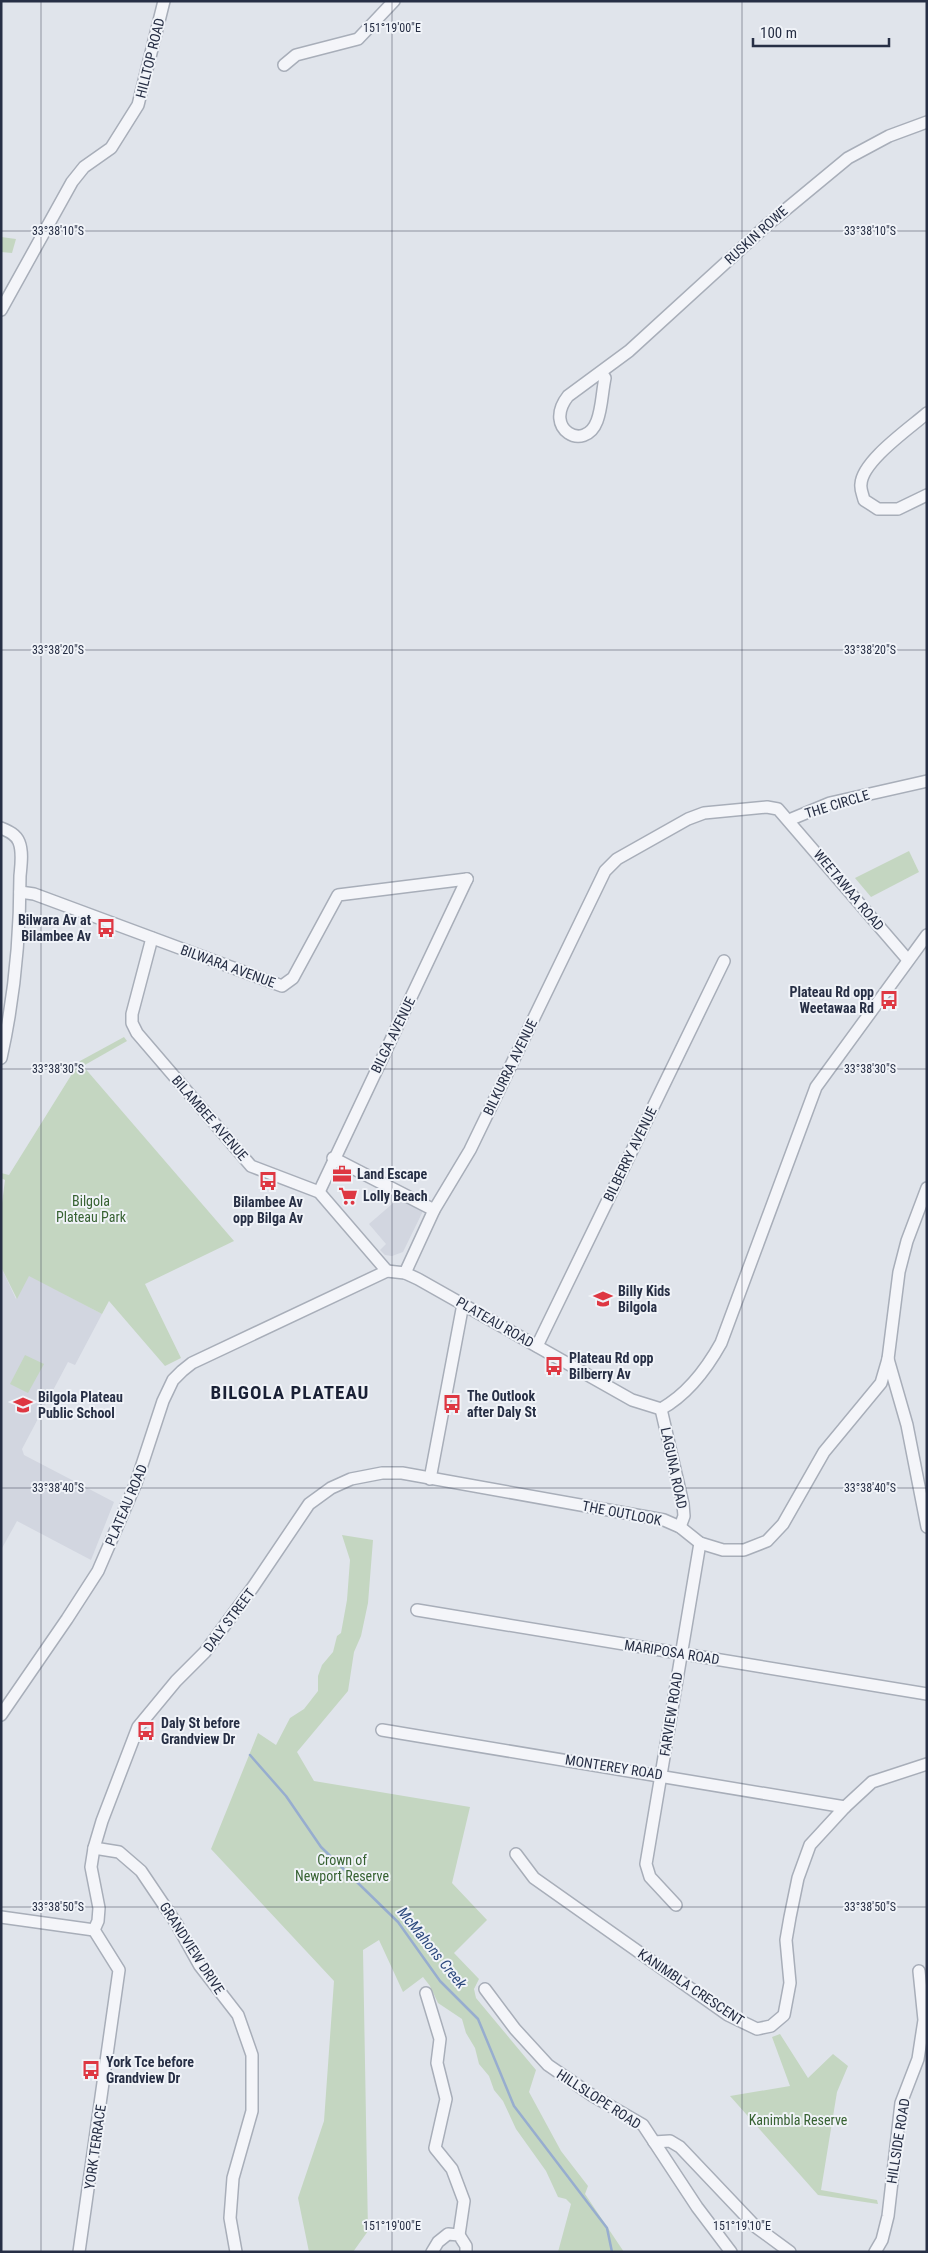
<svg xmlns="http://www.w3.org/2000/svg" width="928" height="2253" viewBox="0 0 928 2253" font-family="'Roboto Condensed',sans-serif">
<rect width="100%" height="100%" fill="#e0e4eb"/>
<g fill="#d2d6e0">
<path d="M399,1198L423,1211L403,1252L392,1256L385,1255L380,1250L386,1244L369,1224Z"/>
<path d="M1,1267L16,1299L29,1275L102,1314L75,1365L68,1362L22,1449L24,1455L114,1502L91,1560L17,1521L1,1550Z"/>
</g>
<g fill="#c4d6c1">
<path d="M1,237L16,239L12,253L1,252Z"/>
<path d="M909,851L919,872L871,897L855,878Z"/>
<path d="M124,1037L127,1041L83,1066L234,1241L145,1284L181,1358L165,1366L109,1301L102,1314L29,1276L17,1299L1,1267V1211L5,1180L1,1178V1173L9,1175L80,1061Z"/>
<path d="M25,1355L44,1364L28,1393L10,1384Z"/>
<path d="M342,1535L373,1540L368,1603L361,1636L354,1652L348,1691L297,1752L314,1781L470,1807L452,1883L487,1920L454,1953L479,1979L474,1989L476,1998L536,2070L529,2092L561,2151L588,2186L585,2194L624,2252H558L571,2204L566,2199L558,2197L546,2171L516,2129L503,2101L494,2090L489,2076L479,2064L475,2048L466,2033L462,2019L438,2003L430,1986L423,1977L403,1992L379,1940L363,1950L368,2231L353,2252H309L298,2198L324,2121L334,1981L211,1849L258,1733L276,1745L290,1718L304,1709L318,1691V1676L322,1665L333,1652L337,1636L341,1633L347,1600L350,1560Z"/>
<path d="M780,2034L808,2078L833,2054L848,2066L837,2092L821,2190L877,2200L878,2204L818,2195L730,2096L790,2086L772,2037Z"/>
</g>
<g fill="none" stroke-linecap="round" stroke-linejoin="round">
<path stroke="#97adcf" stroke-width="2.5" d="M250,1755L286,1796L321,1847L398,1922L440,1981L478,2019L514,2106L607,2228L612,2252"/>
<g stroke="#a8aeb9" stroke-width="14">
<g id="minor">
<path d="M284,65L296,55L358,39L394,1"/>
<path d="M1,310L72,182L84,167L111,148L138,105L164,1"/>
<path d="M601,372L605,378C602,392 602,408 597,421C585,453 542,429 568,396L629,351L767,225L848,158L889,136L927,122"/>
<path d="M927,413C910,428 862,461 861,484C860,489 863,495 864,500L878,509H898L927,495"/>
<path d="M789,820L830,803L927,781"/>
<path d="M1,828C8,831 16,834 19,842C23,852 21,865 20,876C20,936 14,1000 1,1058"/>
<path d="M20,892L34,894L282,986L293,978L338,895L467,879"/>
<path d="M152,938L132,1014V1023L137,1033L251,1166L319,1192L387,1271"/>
<path d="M333,1158L434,1210"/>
<path d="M319,1192L467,879"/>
<path d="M405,1273L434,1210L470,1150L605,871L617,859L688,819L704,813L767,807L778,809L908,960"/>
<path d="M537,1346L724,961"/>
<path d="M888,1359L907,1425L927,1527"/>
<path d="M661,1409L683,1504L684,1516L680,1527"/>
<path d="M430,1479L463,1304"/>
<path d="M417,1610L927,1694"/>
<path d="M1,1715L67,1619L98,1571L136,1483L163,1401L173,1380L182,1371L192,1363L387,1271L405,1273L418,1279L632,1400L661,1409C688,1394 706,1370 721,1343L816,1087L927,935"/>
<path d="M382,1730L845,1807"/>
<path d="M94,1848L119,1852L141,1871L176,1923L200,1966L238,2015L252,2055V2111L233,2178L230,2218L236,2252"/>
<path d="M516,1854L534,1878L728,2015L757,2029L771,2026L784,2015L790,1983L786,1940L790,1917L798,1878L810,1845L845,1807L872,1782L927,1764"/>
<path d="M676,1905L650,1877L646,1864L700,1543"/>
<path d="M1,1917L94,1930"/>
<path d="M94,1930L98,1921L99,1908L91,1867L94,1848L102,1821L138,1727L176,1681L205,1652L253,1587L309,1504L331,1488L351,1479L382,1473H402L664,1520L680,1527L700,1543L723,1550H744L767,1541L783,1524L824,1452L881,1383L888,1359L899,1272L907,1241L927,1188"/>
<path d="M485,1989L515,2029L548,2065L593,2096L643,2125L697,2207L731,2252"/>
<path d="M426,1993L440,2039L437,2063L446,2099L435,2148L452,2169L464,2201L459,2235"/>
<path d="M654,2142L670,2141L680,2147L756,2227L790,2252"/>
<path d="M79,2252L119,1970L94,1930"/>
<path d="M432,2252L438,2242L448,2234L459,2235L466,2246V2252"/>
<path d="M875,2252L882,2240L888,2216L901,2103L918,2059L924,2020L919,1971"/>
</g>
</g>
<use href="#minor" stroke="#f4f5f9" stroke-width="11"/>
</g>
<path fill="none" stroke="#272f45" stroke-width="1" stroke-opacity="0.45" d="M41,1V2252M392,1V2252M742,1V2252M1,231H927M1,650H927M1,1069H927M1,1488H927M1,1907H927"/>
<defs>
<g id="bus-bare" transform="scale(1.5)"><path d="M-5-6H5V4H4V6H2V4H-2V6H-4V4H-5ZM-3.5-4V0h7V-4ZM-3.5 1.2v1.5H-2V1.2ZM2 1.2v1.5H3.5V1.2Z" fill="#de3742" stroke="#f0f3f8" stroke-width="2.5" paint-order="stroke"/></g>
<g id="office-bare" transform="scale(1.5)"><path d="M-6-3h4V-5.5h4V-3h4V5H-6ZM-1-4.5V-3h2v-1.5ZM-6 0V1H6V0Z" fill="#de3742" stroke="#f0f3f8" stroke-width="2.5" paint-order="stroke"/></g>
<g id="supermarket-bare" transform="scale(1.5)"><path d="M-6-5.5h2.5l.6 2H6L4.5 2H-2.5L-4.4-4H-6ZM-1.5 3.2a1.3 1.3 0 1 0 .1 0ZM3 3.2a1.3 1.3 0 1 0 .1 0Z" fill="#de3742" stroke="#f0f3f8" stroke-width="2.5" paint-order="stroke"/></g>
<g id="school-bare" transform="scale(1.5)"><path d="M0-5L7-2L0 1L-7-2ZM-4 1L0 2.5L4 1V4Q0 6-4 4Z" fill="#de3742" stroke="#f0f3f8" stroke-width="2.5" paint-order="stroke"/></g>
</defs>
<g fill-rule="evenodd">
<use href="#bus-bare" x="106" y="928"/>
<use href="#bus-bare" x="889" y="1000"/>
<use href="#office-bare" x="342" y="1174"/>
<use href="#bus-bare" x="268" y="1181"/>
<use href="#supermarket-bare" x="348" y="1196"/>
<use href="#school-bare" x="603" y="1299"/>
<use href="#bus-bare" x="554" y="1366"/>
<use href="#bus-bare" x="452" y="1404"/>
<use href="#school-bare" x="23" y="1405"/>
<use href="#bus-bare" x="146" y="1731"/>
<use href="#bus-bare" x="91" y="2070"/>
</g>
<g text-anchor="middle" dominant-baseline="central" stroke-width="4" stroke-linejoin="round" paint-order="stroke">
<g font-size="14" fill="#272f45" stroke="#f0f3f8">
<text transform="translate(150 58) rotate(-76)">HILLTOP ROAD</text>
<text transform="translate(756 235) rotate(-42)">RUSKIN ROWE</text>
<text transform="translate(837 804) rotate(-17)">THE CIRCLE</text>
<text transform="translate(849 890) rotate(50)">WEETAWAA ROAD</text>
<text transform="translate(228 966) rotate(20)">BILWARA AVENUE</text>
<text transform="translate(393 1035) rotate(-64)">BILGA AVENUE</text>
<text transform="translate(510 1067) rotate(-64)">BILKURRA AVENUE</text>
<text transform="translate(210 1118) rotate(49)">BILAMBEE AVENUE</text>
<text transform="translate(630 1154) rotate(-64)">BILBERRY AVENUE</text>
<text transform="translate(495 1322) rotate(30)">PLATEAU ROAD</text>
<text transform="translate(674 1468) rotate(78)">LAGUNA ROAD</text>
<text transform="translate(126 1505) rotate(-67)">PLATEAU ROAD</text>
<text transform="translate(622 1513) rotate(11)">THE OUTLOOK</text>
<text transform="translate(229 1620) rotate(-53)">DALY STREET</text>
<text transform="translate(672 1652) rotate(9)">MARIPOSA ROAD</text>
<text transform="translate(671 1714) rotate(-81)">FARVIEW ROAD</text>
<text transform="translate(614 1767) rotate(9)">MONTEREY ROAD</text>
<text transform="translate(192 1948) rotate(57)">GRANDVIEW DRIVE</text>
<text transform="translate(691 1987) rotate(34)">KANIMBLA CRESCENT</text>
<text transform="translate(599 2099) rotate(33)">HILLSLOPE ROAD</text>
<text transform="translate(898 2141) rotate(-81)">HILLSIDE ROAD</text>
<text transform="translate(95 2147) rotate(-82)">YORK TERRACE</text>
</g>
<g font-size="14" font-weight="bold" fill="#272f45" stroke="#f0f3f8" text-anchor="start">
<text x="91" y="920" text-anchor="end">Bilwara Av at<tspan x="91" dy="16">Bilambee Av</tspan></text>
<text x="874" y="992" text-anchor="end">Plateau Rd opp<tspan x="874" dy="16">Weetawaa Rd</tspan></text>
<text x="357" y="1174">Land Escape</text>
<text x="363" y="1196">Lolly Beach</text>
<text x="268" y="1202" text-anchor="middle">Bilambee Av<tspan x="268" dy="16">opp Bilga Av</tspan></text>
<text x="618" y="1291">Billy Kids<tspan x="618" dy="16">Bilgola</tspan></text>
<text x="569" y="1358">Plateau Rd opp<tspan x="569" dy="16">Bilberry Av</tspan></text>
<text x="467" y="1396">The Outlook<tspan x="467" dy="16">after Daly St</tspan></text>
<text x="38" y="1397">Bilgola Plateau<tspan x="38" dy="16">Public School</tspan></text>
<text x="161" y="1723">Daly St before<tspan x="161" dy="16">Grandview Dr</tspan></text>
<text x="106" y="2062">York Tce before<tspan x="106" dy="16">Grandview Dr</tspan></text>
</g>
<g font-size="14" fill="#376232" stroke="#f0f3f8">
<text x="91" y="1201">Bilgola<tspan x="91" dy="16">Plateau Park</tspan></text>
<text x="342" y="1860">Crown of<tspan x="342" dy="16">Newport Reserve</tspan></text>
<text x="798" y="2120">Kanimbla Reserve</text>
</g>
<g font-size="15" font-style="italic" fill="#2c497d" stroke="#f0f3f8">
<text transform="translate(432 1948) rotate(51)">McMahons Creek</text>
</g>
<g font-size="19" font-weight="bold" letter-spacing="1" fill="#192035" stroke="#f0f3f8">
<text x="290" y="1392">BILGOLA PLATEAU</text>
</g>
</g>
<g font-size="12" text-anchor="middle" fill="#272f45" stroke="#f0f3f8" stroke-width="4" stroke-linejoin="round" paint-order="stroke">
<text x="392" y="32">151°19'00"E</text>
<text x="58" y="235">33°38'10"S</text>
<text x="870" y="235">33°38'10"S</text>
<text x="58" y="654">33°38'20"S</text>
<text x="870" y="654">33°38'20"S</text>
<text x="58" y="1073">33°38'30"S</text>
<text x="870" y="1073">33°38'30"S</text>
<text x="58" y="1492">33°38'40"S</text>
<text x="870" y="1492">33°38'40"S</text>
<text x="58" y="1911">33°38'50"S</text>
<text x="870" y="1911">33°38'50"S</text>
<text x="392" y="2230">151°19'00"E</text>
<text x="742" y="2230">151°19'10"E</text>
</g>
<rect width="928" height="2253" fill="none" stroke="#272f45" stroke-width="5"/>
<path d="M753 38v8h136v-8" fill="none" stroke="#272f45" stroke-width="2.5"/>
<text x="760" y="38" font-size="15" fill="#272f45" stroke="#f0f3f8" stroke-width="4" paint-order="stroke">100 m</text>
</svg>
